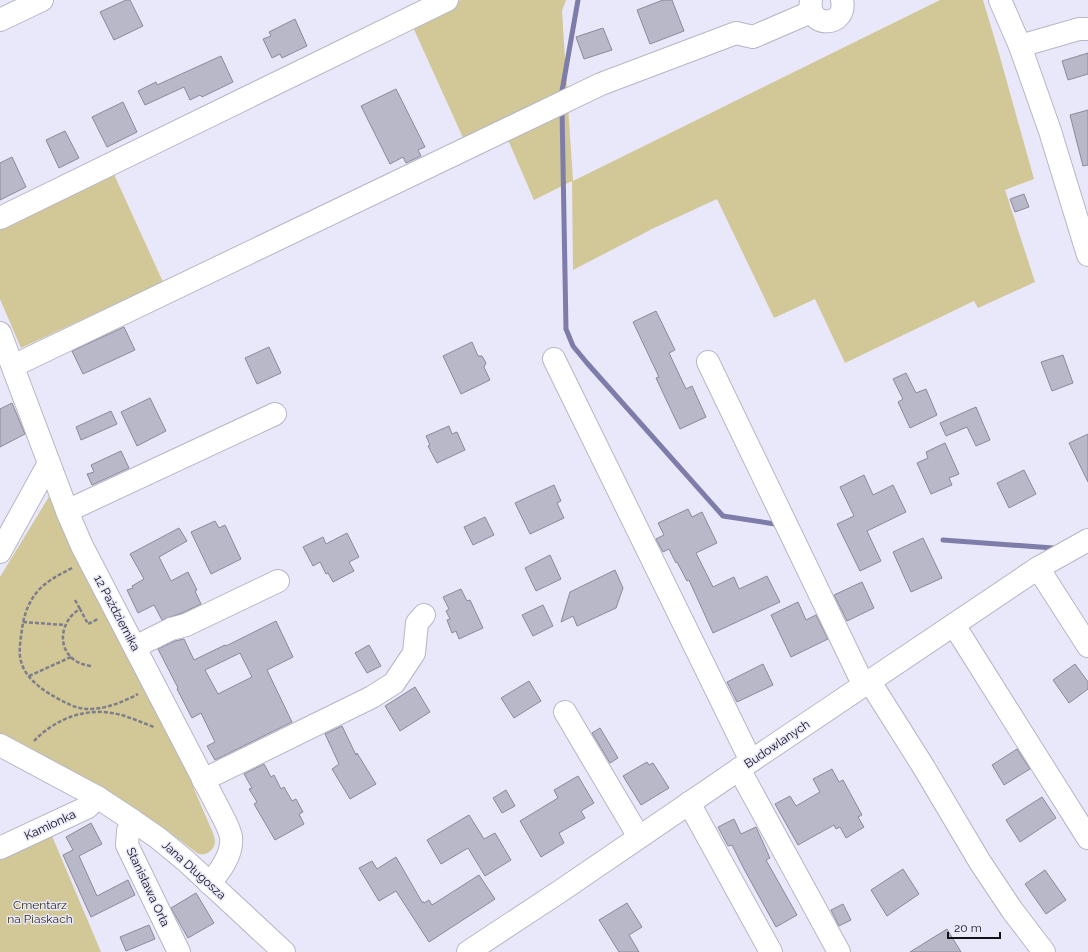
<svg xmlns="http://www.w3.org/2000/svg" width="1088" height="952" viewBox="0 0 1088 952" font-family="Raleway,sans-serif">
<rect width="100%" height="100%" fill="#e8e8fa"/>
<g fill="#d2c797">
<path d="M461,0H566L562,11L567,90L464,140L412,25Z"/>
<path d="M940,0H983L998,50L1034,179L1005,190L1035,282L978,308L974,301L845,363L815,299L774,318L717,199L654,228L573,270L572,181L534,200L506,135L568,106L573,181Z"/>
<path d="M112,170L163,282L21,348L0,299V230Z"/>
<path d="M50,495L198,786L194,789L213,833C214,836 215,840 215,843C213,852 204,857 197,853L164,828L161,832L0,737V577Z"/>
<path d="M52,836L101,952H0V860Z"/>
</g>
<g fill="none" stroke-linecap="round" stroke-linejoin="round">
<g stroke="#7e7ca9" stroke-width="5">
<path d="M562,91L578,0"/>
<path d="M562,109L566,329L573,346L587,363L723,516L775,524"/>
<path d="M943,540L1053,548"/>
</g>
</g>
<g fill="#b8b8c9" stroke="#8b8a9b" fill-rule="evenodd">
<path d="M126,0H130L143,26L114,40L100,12Z"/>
<path d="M663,0H672L684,31L650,44L637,10Z"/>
<path d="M295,19L307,46L282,58L280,54L272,58L263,39L271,36L269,32Z"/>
<path d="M603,28L612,50L584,59L576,37Z"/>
<path d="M1088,53V74L1068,80L1062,61Z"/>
<path d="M221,56L233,82L202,97L200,95L190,100L184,87L145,105L138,91L156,82L157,85Z"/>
<path d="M396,89L425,147L418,150L421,156L406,163L403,157L390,164L361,106Z"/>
<path d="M123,102L137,132L107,147L92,117Z"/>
<path d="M1088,110V165L1083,166L1070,115Z"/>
<path d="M65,131L79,158L59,168L46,140Z"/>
<path d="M12,157L26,187L0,200V163Z"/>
<path d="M1024,194L1029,207L1015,212L1010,199Z"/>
<path d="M656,311L675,350L669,353L686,389L692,386L706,417L680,429L656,378L659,377L633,322Z"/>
<path d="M124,327L135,350L83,374L72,351Z"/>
<path d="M472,342L478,356H482L486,363L484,367L490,380L461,394L443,356Z"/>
<path d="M269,347L281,373L257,384L245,358Z"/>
<path d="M1063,355L1073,383L1052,391L1041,362Z"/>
<path d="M906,373L916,393L926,389L937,415L910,428L898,402L903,399L893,379Z"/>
<path d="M150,398L166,431L137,446L121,412Z"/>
<path d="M12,403L25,434L0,447V409Z"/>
<path d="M976,407L990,440L976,446L967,427L946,436L940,423Z"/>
<path d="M111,411L117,424L81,440L76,427Z"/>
<path d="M449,426L452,434L457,432L465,450L437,463L428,446L430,445L426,436Z"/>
<path d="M1088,434V482L1069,443Z"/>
<path d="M945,443L959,474L949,478L952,485L931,494L917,463L928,458L926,452Z"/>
<path d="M121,451L129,468L92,485L87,474L94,472L91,465Z"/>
<path d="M1024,470L1036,494L1009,508L997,483Z"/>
<path d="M864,475L873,495L893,485L906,512L867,531L881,561L860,571L837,524L854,516L840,487Z"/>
<path d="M554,485L561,501L557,503L564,518L530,534L515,503Z"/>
<path d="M688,509L692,517L702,512L717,543L696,553L713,587L734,577L739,589L767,576L780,602L713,633L689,580L687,581L677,562L676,563L669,549L663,552L656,539L664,535L658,523Z"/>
<path d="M485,517L494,535L473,545L464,527Z"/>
<path d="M215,521L219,528L225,525L241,559L211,574L191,532Z"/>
<path d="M179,528L187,541L159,557L171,581L188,572L197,590L195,591L201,604L182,613L162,620L154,605L138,613L127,590L133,588L132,586L144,579L130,554Z"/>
<path d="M347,533L359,557L349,562L354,571L333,582L328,573L326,574L320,562L313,566L303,547L323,537L326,544Z"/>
<path d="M923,538L942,578L911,592L893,552Z"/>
<path d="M550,555L561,579L536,591L525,568Z"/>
<path d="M615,570L623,588L616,608L577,626L573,616L561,622L570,592Z"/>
<path d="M862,582L874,608L847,621L834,595Z"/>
<path d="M461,589L467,601L470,600L483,628L459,639L456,631L452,633L447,620L450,619L446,611L449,609L443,597Z"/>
<path d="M798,602L806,620L816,615L828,639L791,657L771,615Z"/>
<path d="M543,605L553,626L533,636L522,615Z"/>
<path d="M276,621L293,657L267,670L292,722L215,760L207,746L215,742L201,713L192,718L177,689L178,688L158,649L175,641L184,639L194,660L225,645L226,646ZM240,653L252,677L218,694L205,670Z"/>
<path d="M369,645L381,666L367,673L355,653Z"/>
<path d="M763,664L773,685L737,702L727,682Z"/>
<path d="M1075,664L1088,682V689L1069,703L1053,680Z"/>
<path d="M529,681L541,701L514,718L501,698Z"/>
<path d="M415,687L430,712L400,731L385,706Z"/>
<path d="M342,726L356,755L357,753L376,784L350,799L332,769L339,764L325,734Z"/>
<path d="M600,728L618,758L610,763L592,733Z"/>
<path d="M1017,749L1030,769L1004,785L992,765Z"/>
<path d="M647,762L649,765L653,763L669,788L641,805L623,776Z"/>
<path d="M264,764L271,777L274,775L281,789L284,787L292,801L296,799L303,812L299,814L304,824L275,840L254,804L257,802L249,789L252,788L244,774Z"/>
<path d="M832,769L839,782L843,780L862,815L858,817L864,827L846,838L840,827L836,829L834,825L798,845L775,804L790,796L796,806L820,792L813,779Z"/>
<path d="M578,776L594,803L581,811L585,818L559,833L564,843L541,857L520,821L558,798L554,790Z"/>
<path d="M506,790L515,806L502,813L493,798Z"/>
<path d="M1042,797L1056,818L1020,842L1006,820Z"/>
<path d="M469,815L484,839L495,833L511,860L485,876L468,848L441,864L427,840Z"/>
<path d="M734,819L741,834L756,827L770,858L766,860L797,915L776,927L744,869L732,845L728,846L718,827Z"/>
<path d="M91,823L102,844L79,856L97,896L128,880L135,895L91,917L63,855L73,850L66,837Z"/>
<path d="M396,857L422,902H424V903L429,900L432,905L479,875L495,899L429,942L396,891L379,901L359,868L372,861L377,869Z"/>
<path d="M903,869L919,894L887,916L871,890Z"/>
<path d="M1045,870L1066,900L1046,914L1025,884Z"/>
<path d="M196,893L214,923L188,938L171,908Z"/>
<path d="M627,903L642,927L629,935L639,952H619L599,920Z"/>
<path d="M843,904L851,920L839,926L831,910Z"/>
<path d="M149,925L155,939L126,951L120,937Z"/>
<path d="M947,929L961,952H910Z"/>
</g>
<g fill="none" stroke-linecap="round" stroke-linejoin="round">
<g stroke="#b6b6c7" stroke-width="24">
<g id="minor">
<path d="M811,0C806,29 848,28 842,0"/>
<path d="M1000,0L1020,46L1050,131L1088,255"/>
<path d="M0,20L42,0"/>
<path d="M1020,46L1079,29H1088"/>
<path d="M0,218L447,0"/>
<path d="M0,333L69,516L82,546L224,819C227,825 230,831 231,837C233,854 220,872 209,883"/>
<path d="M554,359L751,761"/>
<path d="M708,362L864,686"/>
<path d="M13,366L601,84L736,33L753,37L811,12"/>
<path d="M67,511L275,414"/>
<path d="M0,552L49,463"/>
<path d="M1038,568L1088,646"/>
<path d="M954,625L1081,827L1088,838"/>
<path d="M135,647L171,629L186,625L278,581"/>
<path d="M870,682L923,766L980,862L1012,910L1044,952"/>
<path d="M565,712L639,837"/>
<path d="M0,745L97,797L132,820L158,838L186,861L284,952"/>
<path d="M739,769L839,952"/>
<path d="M203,780L372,697L394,683L414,653L417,623L424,615"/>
<path d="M689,803L771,952"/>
<path d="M132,820L128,831L127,845L179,952"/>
<path d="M0,848L88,807L97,797"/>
<path d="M468,952L562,890L751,761L1038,568L1088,540"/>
</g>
</g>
<g stroke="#7e7e8a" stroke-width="2.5" stroke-dasharray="4 2" stroke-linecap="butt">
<path d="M72,568C59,575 46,581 37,592C28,603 24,615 22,629C21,637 19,647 20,656C22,675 39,688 55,697C66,703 76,709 89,709C106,709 123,702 138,694"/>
<path d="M75,600L80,609"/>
<path d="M23,622L65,625"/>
<path d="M91,666C84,665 78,663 73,659C56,645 62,619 80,609L88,624L98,619"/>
<path d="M29,676L71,657"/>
<path d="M34,741C54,720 83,708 112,713C126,715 140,722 154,727"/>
</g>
<use href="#minor" stroke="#fff" stroke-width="22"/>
</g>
<g text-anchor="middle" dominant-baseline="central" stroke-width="3" stroke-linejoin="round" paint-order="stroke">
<g font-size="12" fill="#111117" stroke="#e8e8fa">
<text transform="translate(117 613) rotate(62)">12 Października</text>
<text transform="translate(777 744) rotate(-34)">Budowlanych</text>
<text transform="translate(50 825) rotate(-25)">Kamionka</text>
<text transform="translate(194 870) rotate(42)">Jana Długosza</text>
<text transform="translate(148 887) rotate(65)">Stanisława Orła</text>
</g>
<g font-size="12" fill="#362f11" stroke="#e8e8fa">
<text x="40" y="905">Cmentarz<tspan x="40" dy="14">na Piaskach</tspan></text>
</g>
</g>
<path d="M948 932v6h52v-6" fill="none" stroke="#111117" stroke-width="2"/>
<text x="954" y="932" font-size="12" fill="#111117" stroke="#e8e8fa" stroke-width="3" paint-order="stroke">20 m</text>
</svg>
